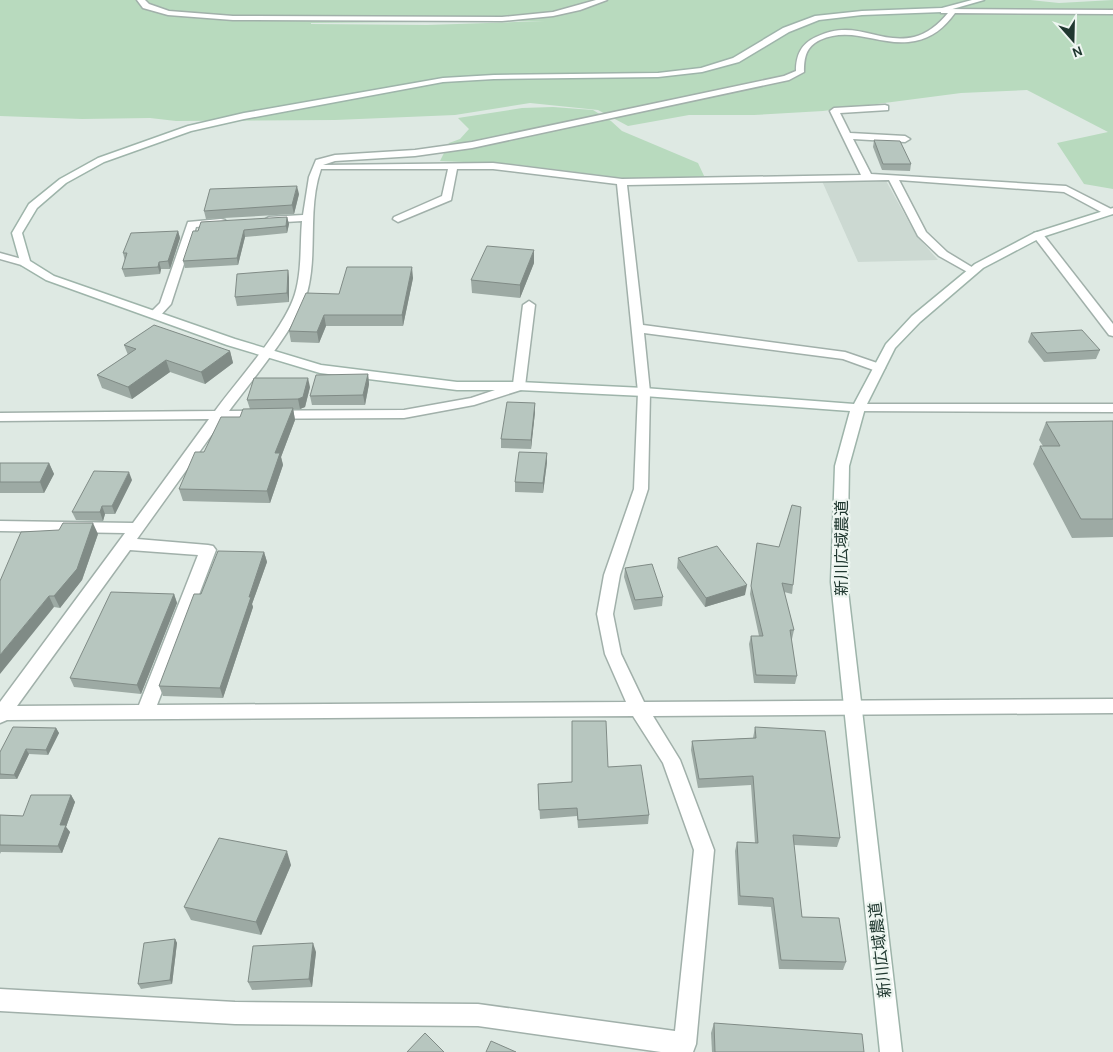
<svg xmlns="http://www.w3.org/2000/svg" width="1113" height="1052" viewBox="0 0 1113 1052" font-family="Karla,'Noto Sans JP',sans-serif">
<rect width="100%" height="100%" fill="#dee9e3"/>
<path fill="#ccd9d2" d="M885,179L916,235L938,260L858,262L822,181Z"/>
<g fill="#b8dabe" fill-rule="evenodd">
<path d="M0,0H1030L1059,3L1113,0V189L1084,184L1057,143L1108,132L1027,90L961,93L823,111L754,115H689L628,126L598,110L530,103L455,115L335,120L176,121L150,118L82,119L0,116ZM545,21L427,25L311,24V23Z"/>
<path d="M553,107L593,110L611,121L622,131L698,163L705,178H623L512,164L440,161L449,143L460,139L469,129L458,118L522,108Z"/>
</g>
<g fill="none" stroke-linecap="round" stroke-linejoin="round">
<g stroke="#a1b0aa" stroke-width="3">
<path id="lane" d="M137,0H145L149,4L169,11L233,16L502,17L553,12L596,0H607L580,10L553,16L502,21L233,20L168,15L143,8Z"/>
</g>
<g stroke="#a1b0aa" stroke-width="3">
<g id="street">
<path d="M941,9L1113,10V14L955,13C945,27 932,38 915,41C882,48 853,25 820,40C806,47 804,57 804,72L789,80L472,148L415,156L335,161L323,165L493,163L622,179L861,175L830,111L834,108L885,105L888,106V110L840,113L850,133L905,136L910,139L905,142L853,139L871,174L1066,186L1113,210V214H1105L1064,192L899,180L926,232L947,252L975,269V273L971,274L939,256L918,236L889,180L627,185L643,325L845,352L883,365L885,368L879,372L843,359L644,333L650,392L648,489L620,575L613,614L621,654L644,702L1113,699V713L653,716L680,760L714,850L696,1044L693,1052H661L478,1026L235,1024L0,1011V989L235,1002L478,1004L675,1031L694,850L663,763L633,716L7,720L0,723V702L125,533L0,531V521L133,523L209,419L0,421V413L215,411C237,381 285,328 295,294C302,271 300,245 302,221L269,223L264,220L269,217L303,215L309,177L316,160L335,155L415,150L472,142L784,76L796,71C796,55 801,44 816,37C856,18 878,45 914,37C927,34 939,24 948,13H941ZM321,169H448L442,196L394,217L393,219L398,222L451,200L457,169H493L617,184L638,392L634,489L604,575L597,614L605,654L626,702L157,705L216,550L213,546L208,545L137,539L223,419L404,418L474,405L524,389L525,386L535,305L529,301L523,305L513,384L471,398L404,410L229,411C251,381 297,327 307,293C318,253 307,209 321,169ZM130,550L198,555L139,705L17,706Z"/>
<path d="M221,219L225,220V224L196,227L171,304L159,317H151L149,314L160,303L188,222Z"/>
<path d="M1038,232L1042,233L1113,324V336L1109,335L1034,237V233Z"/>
<path d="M0,253L29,261L31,263L25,266L0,259Z"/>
<path d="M858,404H1113V412L853,411L851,408L853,405Z"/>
</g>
</g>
<g stroke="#9eb4aa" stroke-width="3">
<path id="secondary" d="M972,0H984L942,12L862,15L819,20L789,32L739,62L702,72L658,77L494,79L443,82L244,119L191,131L104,162L66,183L37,208L22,233L30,261L54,276L235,339L321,365L457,382H519L644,388L854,404L886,344L912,316L975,264L1034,233L1113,208V214L1042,237L983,268L920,322L895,348L865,408L849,466L847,582L902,1052H880L831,582L835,466L850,411L644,396L519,390H457L320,373L227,345L46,280L21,265L12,233L29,204L60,179L98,158L188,126L244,113L443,78L494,75L658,73L701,68L733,58L783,28L815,16L862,11L942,8Z"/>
</g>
<use href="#lane" fill="#fff" fill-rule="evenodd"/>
<use href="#street" fill="#fff" fill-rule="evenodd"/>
<use href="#secondary" fill="#fff" fill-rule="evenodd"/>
</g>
<g fill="#9daaa4">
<path d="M874,140L911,164L910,171L882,170L873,147Z"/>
<path d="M299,194L294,214L206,219L204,211Z"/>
<path d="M287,217L289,224L287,233L245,237L238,265L185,268L183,261L198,231Z"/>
<path d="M178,231L180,238L170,269H161L160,274L125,277L122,269L125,261L123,253Z"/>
<path d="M534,263L520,298L472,293L471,280Z"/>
<path d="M288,270L289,278V302L237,306L235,297Z"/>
<path d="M413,278L403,326H326L319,343L291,342L289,331L339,294Z"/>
<path d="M1031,333L1100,350L1096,359L1044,362L1028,342Z"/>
<path d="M124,345L230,351L233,363L205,384L170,372L132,399L102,388L97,375L128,355Z"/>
<path d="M368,374L369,384L365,405H312L310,396Z"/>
<path d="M310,387L305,407L300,409H293L295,420L281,457L283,465L270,503L183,501L179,489L204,452L250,409L247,400Z"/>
<path d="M535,403V412L531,449L501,448V439Z"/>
<path d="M1113,421V537L1072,538L1033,464L1040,446H1043L1039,440L1046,422Z"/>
<path d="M547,462L543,493L515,492V482Z"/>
<path d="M0,463H49L54,474L44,493H0V494Z"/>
<path d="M132,480L115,514H105L103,521L76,520L72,512Z"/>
<path d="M98,534L82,580L60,608L54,607L0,581Z"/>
<path d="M264,552L267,562L252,604L253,607L223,698L163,696L159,686L201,594Z"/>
<path d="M756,552L793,585L792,594L784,592L794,630L792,639H791L797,676L795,684L754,683L749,644L751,636H759L750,594Z"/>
<path d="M678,558L745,595L705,607L677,568Z"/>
<path d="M625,568L663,597L662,606L634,610L624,577Z"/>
<path d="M174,594L177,603L141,694L74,687L70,678Z"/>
<path d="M755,727L840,838L837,847L794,845L802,917L846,962L843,970L779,969L771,907L738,905L735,851L737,842L755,843L751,785L698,788L691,750L692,741L753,738Z"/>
<path d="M56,728L59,733L48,755L29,754L17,779H0V752Z"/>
<path d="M608,767L649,815L648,824L578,828L577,816L540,819L538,784L571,782Z"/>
<path d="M71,795L75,802L66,827L70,832L62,853L1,852L0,854V815L23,816Z"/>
<path d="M291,865L261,935L191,920L184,907Z"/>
<path d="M175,939L177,943L172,984L141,989L138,984Z"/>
<path d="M316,952L312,987L252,990L248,982Z"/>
<path d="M714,1023L864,1052H712L711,1033Z"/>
</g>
<g fill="#808b86">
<path d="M297,186L299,194L294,214L292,205Z"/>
<path d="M287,217L289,224L287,233L286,226Z"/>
<path d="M244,230L245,237L238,265L237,258Z"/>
<path d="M178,231L180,238L170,269L168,261Z"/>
<path d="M534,250V263L520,298V285Z"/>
<path d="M159,262L161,269L160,274L158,267Z"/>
<path d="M412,267L413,278L403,326L402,315Z"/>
<path d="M288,270L289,278V302L287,293Z"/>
<path d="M324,315L326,326L319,343L317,332Z"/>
<path d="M230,351L233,363L205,384L201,372Z"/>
<path d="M166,360L170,372L132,399L128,387Z"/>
<path d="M368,374L369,384L365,405L363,395Z"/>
<path d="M308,378L310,387L305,407L300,409L298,399Z"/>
<path d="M535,403V412L531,449V440Z"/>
<path d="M293,408L295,420L281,457L283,465L270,503L267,491L275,453Z"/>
<path d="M547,453V462L543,493V483Z"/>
<path d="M49,463L54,474L44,493L40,482Z"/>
<path d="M129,472L132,480L115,514L112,506Z"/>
<path d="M102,506L105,514L103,521L100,512Z"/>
<path d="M93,523L98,534L82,580L60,608L54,596Z"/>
<path d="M264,552L267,562L252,604L253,607L223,698L220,688L249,597Z"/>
<path d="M747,585L745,595L705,607L706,598Z"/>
<path d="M174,594L177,603L141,694L137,685Z"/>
<path d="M49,596L54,607L0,674V655Z"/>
<path d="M56,728L59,733L48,755L46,750Z"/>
<path d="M26,749L29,754L17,779L14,775Z"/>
<path d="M71,795L75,802L66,827L70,832L62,853L58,846L60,825Z"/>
<path d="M287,851L291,865L261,935L256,922Z"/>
<path d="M175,939L177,943L172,984L170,980Z"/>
<path d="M313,943L316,952L312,987L309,979Z"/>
</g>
<g fill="#b7c6bf" stroke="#808b86">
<path d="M874,140L900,141L911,164H883Z"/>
<path d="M297,186L292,205L204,211L210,189Z"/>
<path d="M287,217L286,226L244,230L237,258L183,261L193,231H198L201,222Z"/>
<path d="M178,231L168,261L159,262L158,267L122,269L127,253H123L131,233Z"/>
<path d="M487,246L534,250L520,285L471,280Z"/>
<path d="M347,267H412L402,315H324L317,332L289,331L306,293L339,294Z"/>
<path d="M288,270L287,293L235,297L237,274Z"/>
<path d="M154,325L230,351L201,372L166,360L128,387L97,375L136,349L124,345Z"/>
<path d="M1082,330L1100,350L1047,353L1031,333Z"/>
<path d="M368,374L363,395L310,396L316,375Z"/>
<path d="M254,378H308L303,397L298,399L247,400Z"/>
<path d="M507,402L535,403L531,440L501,439Z"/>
<path d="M293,408L275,453H280L267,491L179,489L195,452H204L221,417H240L243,409Z"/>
<path d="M1113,421V519H1081L1040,446H1060L1046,422Z"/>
<path d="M519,452L547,453L543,483L515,482Z"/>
<path d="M0,463H49L40,482H0Z"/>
<path d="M94,471L129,472L112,506H102L100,512H72Z"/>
<path d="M792,505L801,507L793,585L782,583L794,630H790L797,676L756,675L751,636H763L751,586L757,543L779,547Z"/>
<path d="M63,523H93L77,569L54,596H49L0,655V581L21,532L59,530Z"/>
<path d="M717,546L747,585L706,598L678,558Z"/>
<path d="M218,551L264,552L249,597H251L220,688L159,686L194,594H201Z"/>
<path d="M652,564L663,597L635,600L625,568Z"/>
<path d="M111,592L174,594L137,685L70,678Z"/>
<path d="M572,721H606L608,767L641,765L649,815L578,820L577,808L539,810L538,784L572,782Z"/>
<path d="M13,727L56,728L46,750L26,749L14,775L0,774V752Z"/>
<path d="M755,727L825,731L840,838L793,835L802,917L839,918L846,962L781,960L773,898L740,896L737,842L758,843L753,776L699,779L692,741L756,738Z"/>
<path d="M31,795H71L60,825H66L58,846L0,845V815L23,816Z"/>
<path d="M219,838L287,851L256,922L184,907Z"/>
<path d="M175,939L170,980L138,984L144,943Z"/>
<path d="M313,943L309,979L248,982L253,946Z"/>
<path d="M714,1023L862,1034L864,1052H715Z"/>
<path d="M425,1033L444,1052H407Z"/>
<path d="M491,1041L516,1052H486Z"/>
</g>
<g text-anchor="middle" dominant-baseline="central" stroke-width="4.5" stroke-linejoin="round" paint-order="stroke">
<g font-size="16" fill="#203830" stroke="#eef6f1">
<text transform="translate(841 548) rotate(-90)">新川広域農道</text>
<text transform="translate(880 950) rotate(-96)">新川広域農道</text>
</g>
</g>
<g transform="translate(1073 40) rotate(160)" stroke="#eef6f1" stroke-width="4" paint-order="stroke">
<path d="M0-4L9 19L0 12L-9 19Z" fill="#203830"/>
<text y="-8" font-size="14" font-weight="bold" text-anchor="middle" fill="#203830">N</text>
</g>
</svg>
